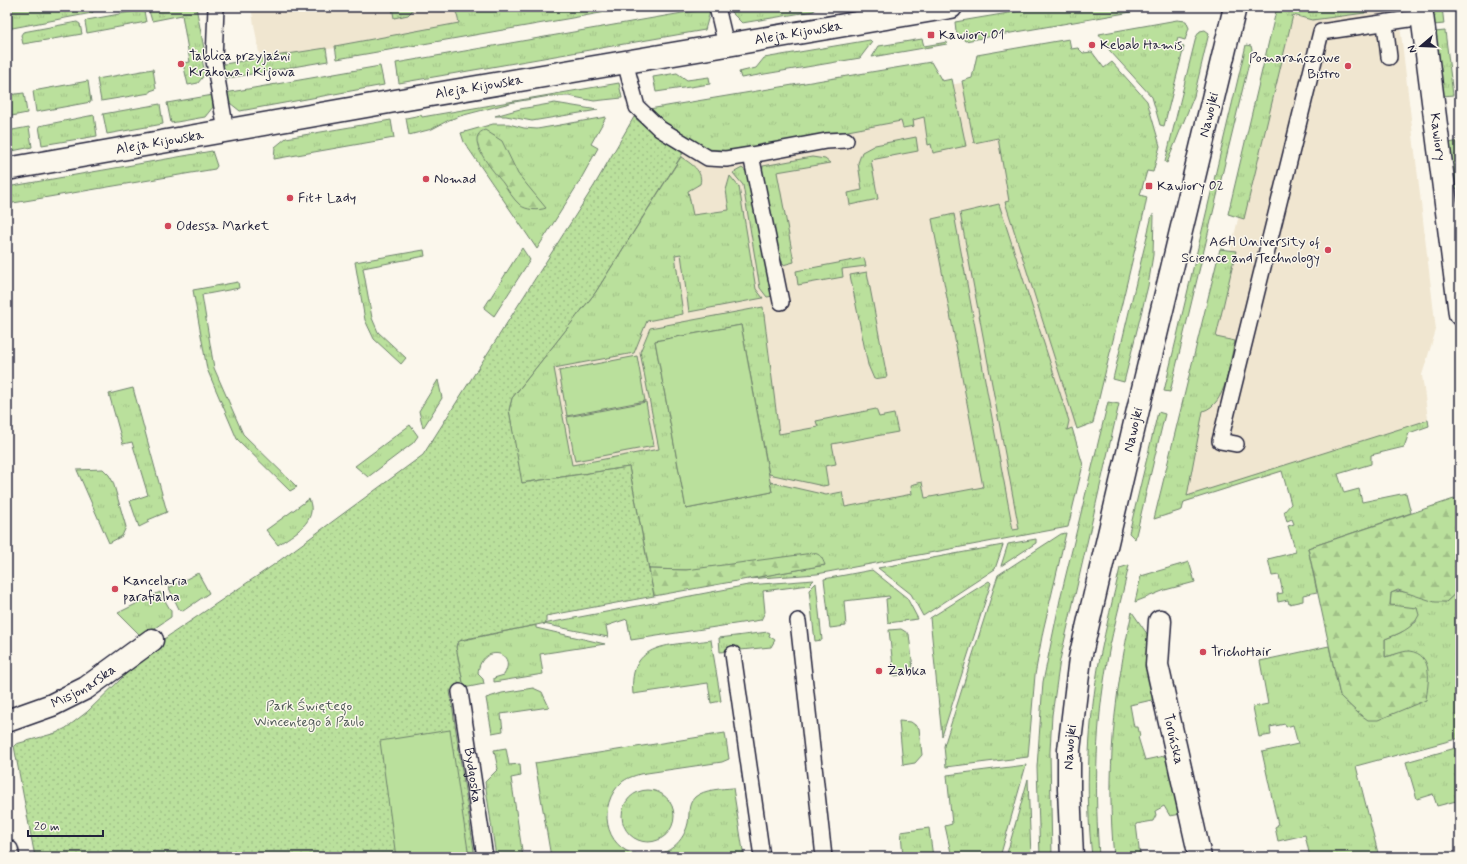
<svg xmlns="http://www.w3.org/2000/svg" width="1467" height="864" viewBox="0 0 1467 864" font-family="Mynerve,sans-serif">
<defs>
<pattern id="grass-tufts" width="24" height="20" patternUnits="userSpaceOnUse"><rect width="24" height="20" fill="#bae09c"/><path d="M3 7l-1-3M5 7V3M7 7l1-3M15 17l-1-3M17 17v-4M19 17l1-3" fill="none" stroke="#a0c087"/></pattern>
<pattern id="forest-firs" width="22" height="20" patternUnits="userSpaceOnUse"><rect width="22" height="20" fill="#bae09c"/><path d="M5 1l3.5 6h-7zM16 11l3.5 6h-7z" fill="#a0c087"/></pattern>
<pattern id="park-dots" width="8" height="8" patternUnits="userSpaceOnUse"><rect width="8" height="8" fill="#bae09c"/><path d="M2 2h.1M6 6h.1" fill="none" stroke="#a0c087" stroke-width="1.8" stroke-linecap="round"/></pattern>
</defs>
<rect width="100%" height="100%" fill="#fbf7ec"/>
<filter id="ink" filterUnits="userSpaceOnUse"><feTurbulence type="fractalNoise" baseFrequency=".025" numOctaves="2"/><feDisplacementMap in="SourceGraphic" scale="8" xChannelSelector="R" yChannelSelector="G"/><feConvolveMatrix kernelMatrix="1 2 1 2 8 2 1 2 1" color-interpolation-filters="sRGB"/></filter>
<g filter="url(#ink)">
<g fill="#f0e6d0">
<path d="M251,7H579L336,48L260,59Z"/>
<path d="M1289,7L1398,8L1436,330L1422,375L1429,426L1184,502L1226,269Z"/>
<path d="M1078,48L1083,53L1092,52L1150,127L1078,425L1067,431L1036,526L654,596L629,467L521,483L512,398L595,293L687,146L908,93L982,79Z"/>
</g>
<g fill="url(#grass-tufts)" stroke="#6e816c">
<path d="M7,7H97L92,13L7,29Z"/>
<path d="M159,7H196L206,59H202L205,74L198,83L188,85L183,63L190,62L182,15L152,21L149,11L152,8Z"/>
<path d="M392,7H412V11L408,15L394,18Z"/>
<path d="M455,7H635L337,59L335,46L459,23Z"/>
<path d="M726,7H815L814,11L742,23Z"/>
<path d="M1044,7H1160L965,41L956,31L955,22Z"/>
<path d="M1277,7H1364L1365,13L1312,20L1293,15L1244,219L1228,214Z"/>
<path d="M1432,7H1442L1444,24L1434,25Z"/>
<path d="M711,8L705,30L399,83L396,63Z"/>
<path d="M141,10L144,11L146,22L87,33L85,22L87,20Z"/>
<path d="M1177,20L1186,21L1189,28L1185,40L1178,38L1176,45L1184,47L1164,126L1160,125L1152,97L1110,51L1099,34Z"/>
<path d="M77,22L80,24L82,34L23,44L21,35L23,32Z"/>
<path d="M1205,30L1209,33L1194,96L1167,163L1165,162L1196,37L1200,31Z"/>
<path d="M1445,31L1453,95L1443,96L1435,32Z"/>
<path d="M922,39L924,46L947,42V44L872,57L879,46Z"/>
<path d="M1069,39L1071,49L1078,48L1083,53L1092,52L1104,68L1112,62L1147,101L1160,146L1153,172L1147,171L1140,195L1147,197L1144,212L1093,423L1077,429L1005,202L1009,201L998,138L974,143L962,81L972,78L977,55Z"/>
<path d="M870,40L872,42L860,58L741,78L739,72L756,68L764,58Z"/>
<path d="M1246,45L1251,46L1252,50L1170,392L1164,391Z"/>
<path d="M326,48L328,61L222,79V65L224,64Z"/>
<path d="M931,62L942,81L952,79L966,146L933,153L931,144L928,145L924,117L913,120L914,126L903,128L901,121L736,152L708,149L665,122L649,109Z"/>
<path d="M380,66L384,85L240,111L230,103L225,93Z"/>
<path d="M153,69L156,89L150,91V93L101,101L97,79Z"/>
<path d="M677,73L687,80L709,77L710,84L656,92L653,77Z"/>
<path d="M88,81L91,102L36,112L33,91Z"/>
<path d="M619,83L622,98L594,101L569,96H550L514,102L460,116L449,120L432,129L409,135L406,118L421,115L422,117Z"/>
<path d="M24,93L27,113L7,117V95Z"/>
<path d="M213,95V107L205,117L171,123L167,103Z"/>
<path d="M555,103L598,110L532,121L506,116H495L520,109Z"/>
<path d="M160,104L163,124L107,134L103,114Z"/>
<path d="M94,115L97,136L42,145L39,126Z"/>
<path d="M606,117L591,144L598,148L578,184L537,249L464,142L461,133L493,124H509L524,128L537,129Z"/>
<path d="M391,120L394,138L274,159L275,147L286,138Z"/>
<path d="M29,127L32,147L7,152V131Z"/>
<path d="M916,137L918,151L871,160L878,199L850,205L848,193L862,190L858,163L862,152L875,145Z"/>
<path d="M1459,141L1460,188L1454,189L1449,143Z"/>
<path d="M212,151L217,166L215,169L7,204V187Z"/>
<path d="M681,157C690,163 704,171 700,184L688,191L693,215L729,210L726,190L730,176L739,187L756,289L763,298L689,312L681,254L675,255L683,314L647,321L634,353L554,368L572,465L659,449L640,352L650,328L763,307L779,434L818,427L816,421L876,409L879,417L894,414L898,432L832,444L836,464L825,466L828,485L823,486L769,474L741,325L655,341L686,509L772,492L770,482L826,495L842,492L845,507L912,494L911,485L922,482L925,498L983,487L932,219L954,214L1013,530L1019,529L960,213L999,204L1069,421L1067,430L1072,428L1083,465L1068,527L817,574L747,579L825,565L686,570L649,569L629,467L521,483L509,410L512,398L595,293Z"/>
<path d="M812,157L825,159L830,163L777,172L794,262L783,265L782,261H779L762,173L763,166Z"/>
<path d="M742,168L749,174L774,296L767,297L760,288L743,185L733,173Z"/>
<path d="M1152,215H1154L1153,255L1148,286L1124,382L1113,379Z"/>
<path d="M522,248L530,260L494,316L484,308Z"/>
<path d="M1220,249L1236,251L1216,337L1235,341C1229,363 1227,404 1203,411L1187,496L1428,420L1429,426L1409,433L1404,447L1371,455V464L1338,474L1344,493L1359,489L1362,502L1406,493L1411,513L1308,548L1317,592L1303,595V601L1289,604L1288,600L1278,602L1277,594L1283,593L1279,575L1272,576L1268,559L1296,552L1288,526L1294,524L1292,519L1287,521L1284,512L1291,504L1282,471L1184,502L1182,510L1154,519Z"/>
<path d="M424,250L425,256L363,268L372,318L378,332L406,358L401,364L374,339L365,320L355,262Z"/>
<path d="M864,258L866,266L842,269L843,277L798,285L796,271Z"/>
<path d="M867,272L887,377L874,379L868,365L850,275Z"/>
<path d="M238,282L239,288L202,295L214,368L243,434L297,487L290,491L237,439L207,369L193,290Z"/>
<path d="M438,380L442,398L423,428L419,411Z"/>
<path d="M133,388L167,512L148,520L149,522L139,527L130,501L148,495L132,442L123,444L109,394Z"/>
<path d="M1108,402L1119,404L1060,660L1052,715L1050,752L1052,857H1040L1037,767L1043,682L1061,595Z"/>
<path d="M1158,412L1165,414L1135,539L1129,533Z"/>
<path d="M410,425L418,436L413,443L368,477L355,466Z"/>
<path d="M103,469L109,475L113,482L126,527L122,536L109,543L77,470Z"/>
<path d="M309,499C319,522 293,534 278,545L266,530Z"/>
<path d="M1066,533L1043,631L1035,675L1028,757L946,767L944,746L998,575L1061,534Z"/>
<path d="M1036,539V543L1001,566L1008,544Z"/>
<path d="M1003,545L995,569L923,616L911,594L878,568Z"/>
<path d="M1189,562L1195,582L1165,590L1135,602L1141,576Z"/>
<path d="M1129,565C1121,602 1110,638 1105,675C1095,736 1095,796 1099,857H1092C1085,791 1088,722 1100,657C1106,627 1113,598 1120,568Z"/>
<path d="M872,570L907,598L918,619L888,623L886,599L890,598L889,596L844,601L846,626L830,628L824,579Z"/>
<path d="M198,573L209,593L183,611L179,609L169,588Z"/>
<path d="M814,580L809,585L763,591L765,612L761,620L631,640L627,619L606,626L608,637L543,624L748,585Z"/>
<path d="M989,581L991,583L942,736L930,618Z"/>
<path d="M816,583L822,640L815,641L809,590Z"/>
<path d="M1460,589V738L1356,766L1379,857H1310L1305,835L1278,841L1275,827L1278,825L1262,752L1298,744L1293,725L1286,727L1285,724L1270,727L1271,735L1259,737L1253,707L1268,704L1260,661L1329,646L1340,696L1358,713L1409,651L1385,657V639L1400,633L1416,622L1417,608L1390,606L1391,593C1404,587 1429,601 1446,602Z"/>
<path d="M160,592L171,611V617L146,634L140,635L118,613Z"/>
<path d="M1132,612L1152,641L1156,699L1130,705L1134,727H1138L1140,736L1138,737L1145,760L1164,756L1168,757L1181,814L1170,816L1164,806L1155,811L1156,815L1153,821L1136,824L1140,857H1114C1106,774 1114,693 1132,612Z"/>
<path d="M536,625V628L605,644L540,654L543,674L494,682V678L504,675C519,649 479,644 478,674L483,679L484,684L464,688L456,647L459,641Z"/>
<path d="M901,629L909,634L913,669L908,674L894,676L889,630Z"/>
<path d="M768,632L770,633L769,636L775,640L771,647L720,652L719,638Z"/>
<path d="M711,640L721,701L711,703L708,683L633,694C628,640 671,646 711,640Z"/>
<path d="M533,688L542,692L549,707L501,714L503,731L492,733L486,698L502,693Z"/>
<path d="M899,721L911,722L919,728L922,755L915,763L903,765Z"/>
<path d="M725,733L729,759L722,762L640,774C634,776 626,778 621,783C598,804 603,848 638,855C661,860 683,846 688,823C690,813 687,805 695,797C705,789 721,789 733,788L744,857H551L535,763Z"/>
<path d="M1459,747L1460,800L1437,806L1433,794L1417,799L1406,762Z"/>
<path d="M506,748L509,765L520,764L521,776L511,778L523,857H496L485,782L498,769L494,750Z"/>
<path d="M1026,765L1000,857H952L945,826L952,824L947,775Z"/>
<path d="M1028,779L1031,857H1006Z"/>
<circle cx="648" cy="816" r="26"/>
<path d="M929,828L933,857H903L901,832Z"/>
</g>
<g fill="url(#forest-firs)" stroke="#6e816c">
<path d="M485,130L502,141L518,174L546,208C539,211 525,210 520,205C513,199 508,190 503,183C495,173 462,137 485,130Z"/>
<path d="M1454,499L1460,526V589L1446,602H1435L1398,590L1391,593L1390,605L1417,608L1419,615C1413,629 1398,634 1385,639V657C1392,656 1402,651 1409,651C1435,654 1428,684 1426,700L1378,720H1368L1358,713L1340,696L1308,548Z"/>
<path d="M813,553C821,554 822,558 825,565L654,596L649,569L686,570Z"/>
</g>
<path fill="url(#park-dots)" stroke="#6e816c" d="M634,117L656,136L683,153L595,293L512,398L509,410L522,483L629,467L654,596L546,616V623L461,640L457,643L456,647L464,688L450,691L475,857H35L14,746L16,744L56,733L66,728L87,712L158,643L272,566L423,455L594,186Z"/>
<g fill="#bae09c" stroke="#6e816c">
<path d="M741,325L772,492L686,509L655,341Z"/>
<path d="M637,356L645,401L567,416L559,371Z"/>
<path d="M646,402L654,446L575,461L567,417Z"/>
<path d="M450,730L469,857H396L380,741Z"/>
</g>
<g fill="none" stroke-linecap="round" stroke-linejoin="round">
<g stroke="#22223b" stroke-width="18">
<g id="service">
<path d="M216,7L214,61L226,131"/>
<path d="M717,7L726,45"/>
<path d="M1385,24L1389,57"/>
<path d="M625,62L637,107L660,129L708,158L726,159L751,155L781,302"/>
<path d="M751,155L826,141L846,140"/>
<path d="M1236,444L1220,441L1321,32L1423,17"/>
<path d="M798,621L824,857"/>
<path d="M733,654L762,857"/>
<path id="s1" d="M460,692L485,857"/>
</g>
</g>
<g stroke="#22223b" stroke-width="25">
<g id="pedestrian">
<path id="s2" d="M7,721L52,705L86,688L152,640"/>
</g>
</g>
<g stroke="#22223b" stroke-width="25">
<g id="minor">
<path id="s3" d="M1421,7L1460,314"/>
<path id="s4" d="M1160,621L1157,665L1200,857"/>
<path d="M7,851L8,857"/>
</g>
</g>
<g stroke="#22223b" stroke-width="25">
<g id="tertiary">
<path id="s5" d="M7,169L395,101L951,7"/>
</g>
</g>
<g stroke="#22223b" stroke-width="25">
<g id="secondary">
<path id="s6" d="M1072,857L1069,789V750L1080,658L1141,397L1235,7"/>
</g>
</g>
<use href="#service" stroke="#fbf7ec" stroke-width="15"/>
<use href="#pedestrian" stroke="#fbf7ec" stroke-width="22"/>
<use href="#minor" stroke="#fbf7ec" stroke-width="22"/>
<use href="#tertiary" stroke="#fbf7ec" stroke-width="22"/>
<use href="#secondary" stroke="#fbf7ec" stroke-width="22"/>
</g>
</g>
<g fill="#d1495b" stroke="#fbf7ec" stroke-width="1.5">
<rect x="927" y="31" width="8" height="8" rx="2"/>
<circle cx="1092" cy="45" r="4"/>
<circle cx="181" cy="64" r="4"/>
<circle cx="1348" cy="66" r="4"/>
<circle cx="426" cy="179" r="4"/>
<rect x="1145" y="182" width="8" height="8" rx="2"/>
<circle cx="290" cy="198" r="4"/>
<circle cx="168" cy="226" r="4"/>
<circle cx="1328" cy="250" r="4"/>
<circle cx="115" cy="589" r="4"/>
<circle cx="1203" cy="652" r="4"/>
<circle cx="879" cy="671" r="4"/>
</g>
<g text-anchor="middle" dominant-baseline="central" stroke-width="3" stroke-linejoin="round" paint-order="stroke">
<g font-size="14" fill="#22223b" stroke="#fbf7ec">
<text stroke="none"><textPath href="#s5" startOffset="803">Aleja Kijowska</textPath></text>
<text stroke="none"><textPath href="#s5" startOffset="479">Aleja Kijowska</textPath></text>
<text stroke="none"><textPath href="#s6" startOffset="758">Nawojki</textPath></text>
<text stroke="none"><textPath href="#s3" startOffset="131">Kawiory</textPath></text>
<text stroke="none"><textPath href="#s5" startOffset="155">Aleja Kijowska</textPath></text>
<text stroke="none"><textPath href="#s6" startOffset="434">Nawojki</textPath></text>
<text stroke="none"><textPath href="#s2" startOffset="84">Misjonarska</textPath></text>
<text stroke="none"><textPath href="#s4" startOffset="120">Toruńska</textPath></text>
<text stroke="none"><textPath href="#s6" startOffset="110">Nawojki</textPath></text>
<text stroke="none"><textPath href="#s1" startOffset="84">Bydgoska</textPath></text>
</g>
<g font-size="14" fill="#22223b" stroke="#fbf7ec" text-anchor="start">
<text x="939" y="35">Kawiory 01</text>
<text x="1100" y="45">Kebab Hamis</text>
<text x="189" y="56">Tablica przyjaźni<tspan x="189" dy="16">Krakowa i Kijowa</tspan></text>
<text x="1340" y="58" text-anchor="end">Pomarańczowe<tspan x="1340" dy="16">Bistro</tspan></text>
<text x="434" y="179">Nomad</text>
<text x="1157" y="186">Kawiory 02</text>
<text x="298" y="198">Fit+ Lady</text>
<text x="176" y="226">Odessa Market</text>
<text x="1320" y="242" text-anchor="end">AGH University of<tspan x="1320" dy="16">Science and Technology</tspan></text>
<text x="123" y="581">Kancelaria<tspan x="123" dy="16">parafialna</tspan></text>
<text x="1211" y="652">TrichoHair</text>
<text x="887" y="671">Żabka</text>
</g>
<g font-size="14" fill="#505b58" stroke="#fbf7ec">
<text x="309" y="706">Park Świętego<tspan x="309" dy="16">Wincentego á Paulo</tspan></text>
</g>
</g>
<rect width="1467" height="864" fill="none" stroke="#fbf7ec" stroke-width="24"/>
<rect x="12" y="12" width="1443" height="840" fill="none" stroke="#22223b" stroke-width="1.5" filter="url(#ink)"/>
<g transform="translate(1421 46) rotate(251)" stroke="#fbf7ec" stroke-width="3" paint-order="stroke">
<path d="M0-3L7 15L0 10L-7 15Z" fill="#22223b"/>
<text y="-6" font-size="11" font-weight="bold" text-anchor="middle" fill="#22223b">N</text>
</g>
<path d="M28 830v6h75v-6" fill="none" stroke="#22223b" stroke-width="2"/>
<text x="34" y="830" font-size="12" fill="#22223b" stroke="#fbf7ec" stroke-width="3" paint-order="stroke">20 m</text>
</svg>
